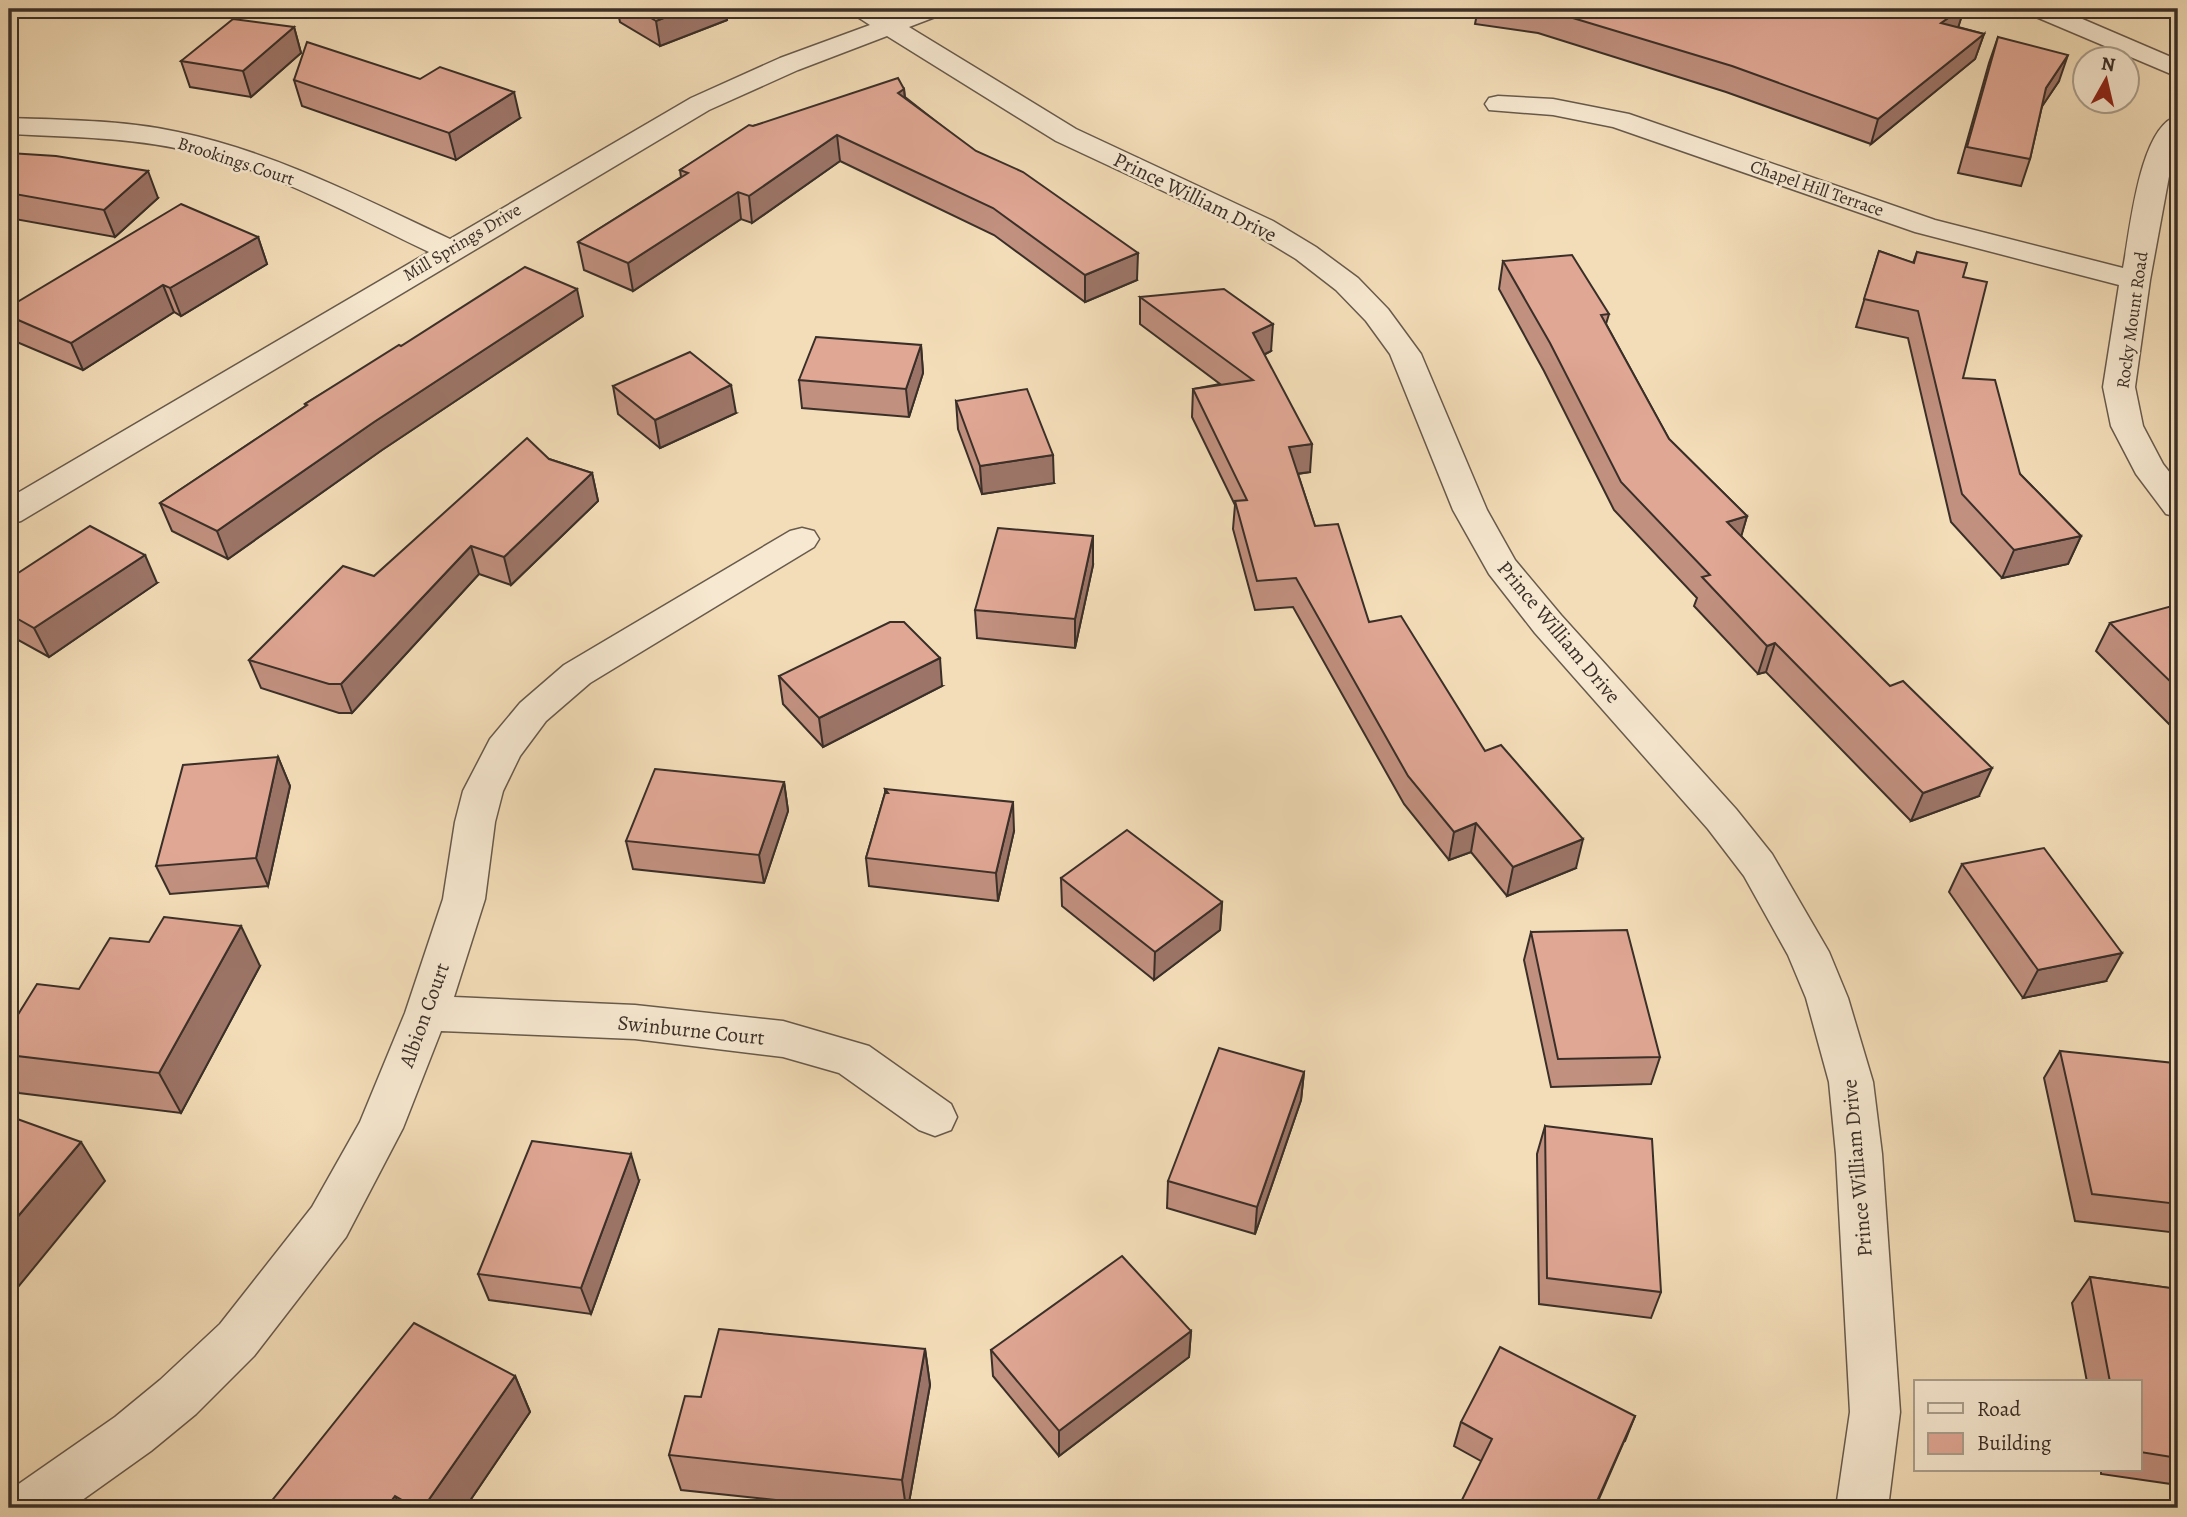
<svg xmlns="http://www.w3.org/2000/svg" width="2187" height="1517" viewBox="0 0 2187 1517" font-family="Alegreya,serif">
<rect width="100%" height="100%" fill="#f3ddb8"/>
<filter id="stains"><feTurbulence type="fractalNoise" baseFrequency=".00286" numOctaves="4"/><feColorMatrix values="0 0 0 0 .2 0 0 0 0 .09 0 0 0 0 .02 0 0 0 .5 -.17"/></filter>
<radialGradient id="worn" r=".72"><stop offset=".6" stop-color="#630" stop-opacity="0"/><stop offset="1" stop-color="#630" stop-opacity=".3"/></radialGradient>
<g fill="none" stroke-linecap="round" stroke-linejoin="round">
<g stroke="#685a4c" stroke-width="3">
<g id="street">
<path d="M850,9H879L892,16L912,9H946L943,14L909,27L1076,129L1273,221L1316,247L1358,278L1388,309L1421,354L1487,510L1515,560L1561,615L1736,809L1772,854L1829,952L1848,998L1873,1082L1882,1154L1900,1412L1888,1508H1836L1850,1412L1836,1154L1829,1082L1806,998L1788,955L1744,876L1708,829L1535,633L1489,574L1453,510L1390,354L1366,321L1336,290L1296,259L1253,233L1056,141L887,36L798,70L709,110L21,521L9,524V498L429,252C351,215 273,171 189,151C130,137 69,137 9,134V118C65,120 123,120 178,132C274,152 362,198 450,239L691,98L780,58L870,25L853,14Z"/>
<path d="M2026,9H2059L2178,60V77L2029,14Z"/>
<path d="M1498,96L1553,99L1629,114L1935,220L2123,268C2130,233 2139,125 2178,116V145L2172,160L2150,280L2135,387L2143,426L2163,464L2178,483V517L2166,514L2136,474L2111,426L2103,387L2119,285L1915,232L1613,127L1553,115L1489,110L1485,104L1489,98Z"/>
<path d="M802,528L814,531L819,539L814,547L590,683L546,721L520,756L503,791L495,822L485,899L454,997L635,1005L783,1021L869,1046L951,1104L957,1117L951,1130L935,1136L919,1130L839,1073L783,1057L635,1039L441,1031L403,1128L346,1237L254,1356L196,1414L151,1451L71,1508H9L10,1490L115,1417L160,1380L220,1324L312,1207L360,1122L405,1013L443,899L455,822L463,791L490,739L520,703L564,665L790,531Z"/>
</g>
</g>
<use href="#street" fill="#f7e9d1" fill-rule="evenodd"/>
</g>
<g fill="#c1907f" stroke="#3a2f28" stroke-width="2">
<path d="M617,9H725L727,20L660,46L620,22Z"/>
<path d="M1478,9H1964L1958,27L1984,34L1975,59L1871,144L1726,92L1538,33L1475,24Z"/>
<path d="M294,27L301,53L251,97L190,87L181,61Z"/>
<path d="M1998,37L2059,81L2042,106L2030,159L2021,186L1958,173L1989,63Z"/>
<path d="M294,80L520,118L456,160L302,106Z"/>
<path d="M904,89L905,97L1137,280L1085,302L994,235L840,161L752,223L741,219L633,291L584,270L578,242L681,177L680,170L753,126Z"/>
<path d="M9,153L158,198L115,237L9,218Z"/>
<path d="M258,237L267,264L181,316L174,312L83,370L12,340L9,333V307Z"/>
<path d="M1879,251L1913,263L1917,252L1963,277V378L2020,474L2081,536L2068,564L2002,578L1951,522L1908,338L1856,327Z"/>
<path d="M1503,261L1609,314L1606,324L1669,439L1747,516L1741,536L1979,796L1911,821L1766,672L1758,674L1694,606L1697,598L1614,510L1544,371L1499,289Z"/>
<path d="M1140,297L1271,351L1264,355L1310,472L1298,474L1315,526L1369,622L1485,751L1576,868L1507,896L1471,852L1449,860L1404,804L1293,607L1255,610L1233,529L1235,505L1192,417L1193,389L1220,384L1140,324Z"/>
<path d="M583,316L382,450L228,559L172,531L160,503L306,406L305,404L401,346Z"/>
<path d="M921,345L923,373L909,417L802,408L799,380Z"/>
<path d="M613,386L736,413L660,448L618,414Z"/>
<path d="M956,401L1054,483L982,494L958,429Z"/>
<path d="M549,459L592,473L598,501L511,585L479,574L352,713H339L261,688L249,660Z"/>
<path d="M1093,565L1075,648L977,638L975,610Z"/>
<path d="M9,579L157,583L49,657L9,635Z"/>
<path d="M2178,612V733L2096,651L2110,623Z"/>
<path d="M779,676L942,686L823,747L783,704Z"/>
<path d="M278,757L290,786L268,886L170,894L156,866Z"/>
<path d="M784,782L788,811L764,883L633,869L626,841Z"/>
<path d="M885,789L1014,831L998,901L869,886L866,858L885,793Z"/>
<path d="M1962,864L2106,981L2023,998L1949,892Z"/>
<path d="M1061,878L1222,902L1220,930L1154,980L1062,906Z"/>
<path d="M1531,932L1660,1057L1651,1084L1551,1087L1524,960Z"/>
<path d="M260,966L181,1113L19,1093L9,1077V1029L79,989Z"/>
<path d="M2060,1051L2178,1080V1233L2075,1221L2044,1078Z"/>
<path d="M1304,1072L1301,1100L1255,1234L1167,1208L1168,1181Z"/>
<path d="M1545,1126L1661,1292L1651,1318L1539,1304L1537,1154Z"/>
<path d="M639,1181L591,1314L489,1300L478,1274Z"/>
<path d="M2090,1277L2178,1289V1485L2101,1474V1470H2140V1382H2087L2072,1303Z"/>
<path d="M1191,1331L1189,1357L1059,1456L993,1376L991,1350Z"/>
<path d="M925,1349L930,1385L908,1508H850L681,1490L669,1455L701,1397Z"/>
<path d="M515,1376L530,1412L465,1508H266Z"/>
<path d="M1635,1416L1625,1441L1481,1461L1454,1446L1461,1422Z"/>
</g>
<g fill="#9d7568" stroke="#3a2f28" stroke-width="2">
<path d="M687,9H725L727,20L660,46L656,21Z"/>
<path d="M1961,9H1964L1957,31L1941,23Z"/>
<path d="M294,27L301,53L251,97L243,71Z"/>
<path d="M1984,34L1975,59L1871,144L1878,119Z"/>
<path d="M2068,55L2059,81L2037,114L2046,88Z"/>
<path d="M904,89L906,115L898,93Z"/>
<path d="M514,92L520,118L456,160L449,133Z"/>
<path d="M837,135L840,161L752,223L749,196Z"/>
<path d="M148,171L158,198L115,237L104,210Z"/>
<path d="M738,192L741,219L633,291L628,263Z"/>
<path d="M258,237L267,264L181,316L170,288Z"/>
<path d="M1138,253L1137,280L1085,302V275Z"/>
<path d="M163,285L174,312L83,370L71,343Z"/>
<path d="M577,289L583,316L382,450L228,559L217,531L374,422Z"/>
<path d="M1273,324L1271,351L1251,361L1253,333Z"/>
<path d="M921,345L923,373L909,417L906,389Z"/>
<path d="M731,385L736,413L660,448L655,420Z"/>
<path d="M1312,444L1310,472L1287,475L1289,447Z"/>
<path d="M1053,455L1054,483L982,494L980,466Z"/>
<path d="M592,473L598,501L511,585L504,557Z"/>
<path d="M1747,516L1739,544L1727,522Z"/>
<path d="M1093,536V565L1075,648V619Z"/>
<path d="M2081,536L2068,564L2002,578L2014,550Z"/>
<path d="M471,546L479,574L352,713L341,684Z"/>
<path d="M145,555L157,583L49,657L34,628Z"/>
<path d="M1775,643L1766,672L1758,674L1767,646Z"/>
<path d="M940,658L942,686L823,747L819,718Z"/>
<path d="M9,716L15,726L9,735Z"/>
<path d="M278,757L290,786L268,886L256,858Z"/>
<path d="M1992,768L1979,796L1911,821L1923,793Z"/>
<path d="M784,782L788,811L764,883L759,855Z"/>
<path d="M1013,802L1014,831L998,901L996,873Z"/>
<path d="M1476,823L1471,852L1449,860L1454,832Z"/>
<path d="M1583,839L1576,868L1507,896L1513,867Z"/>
<path d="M1222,902L1220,930L1154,980L1155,952Z"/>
<path d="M241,926L260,966L181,1113L159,1073Z"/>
<path d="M2122,953L2106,981L2023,998L2038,970Z"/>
<path d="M1304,1072L1301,1100L1255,1234L1257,1207Z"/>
<path d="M81,1142L105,1181L9,1298V1227Z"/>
<path d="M631,1154L639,1181L591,1314L581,1288Z"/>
<path d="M1191,1331L1189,1357L1059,1456V1431Z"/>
<path d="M925,1349L930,1385L908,1508H906L902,1480Z"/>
<path d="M515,1376L530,1412L465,1508H423Z"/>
<path d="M1635,1416L1595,1508H1594Z"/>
<path d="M395,1496L402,1508H386Z"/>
</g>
<g fill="#e0a794" stroke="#3a2f28" stroke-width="2">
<path d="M636,9H687L656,21Z"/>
<path d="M1543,9H1961L1941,23L1984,34L1878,119L1732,66Z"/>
<path d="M233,19L294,27L243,71L181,61Z"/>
<path d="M1998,37L2068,55L2046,88L2030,159L1967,147Z"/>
<path d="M307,42L420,79L440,67L514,92L449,133L294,80Z"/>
<path d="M898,78L904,89L898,93L976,151L1023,172L1138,253L1085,275L993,208L837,135L749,196L738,192L628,263L578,242L688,173L680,170L749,125L753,126Z"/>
<path d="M9,153L56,156L148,171L104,210L9,193Z"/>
<path d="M181,204L258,237L170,288L163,285L71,343L9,316V307Z"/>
<path d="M1879,251L1914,263L1917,252L1967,263L1963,277L1987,282L1963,378L1995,380L2020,474L2081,536L2014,550L1962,494L1918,311L1864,299Z"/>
<path d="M1572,255L1609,314L1601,315L1669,439L1747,516L1727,522L1890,686L1903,681L1992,768L1923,793L1775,643L1767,646L1702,577L1710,575L1621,482L1550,343L1503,261Z"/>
<path d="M525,267L577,289L374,422L217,531L160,503L307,405L305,404L399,345L401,346Z"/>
<path d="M1224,289L1273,324L1253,333L1312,444L1289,447L1315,526L1338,524L1369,622L1401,616L1485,751L1501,745L1583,839L1513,867L1476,823L1454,832L1408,776L1296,578L1257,581L1235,501L1247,500L1193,389L1253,380L1140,297Z"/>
<path d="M816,337L921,345L906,389L799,380Z"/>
<path d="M690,352L731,385L655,420L613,386Z"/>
<path d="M1027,389L1053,455L980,466L956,401Z"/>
<path d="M527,438L549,459L592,473L504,557L471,546L341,684H329L249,660L343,566L374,576Z"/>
<path d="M90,526L145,555L34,628L9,614V579Z"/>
<path d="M998,528L1093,536L1075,619L975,610Z"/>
<path d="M2172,606L2178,612V689L2110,623Z"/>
<path d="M890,622H904L940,658L819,718L779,676Z"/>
<path d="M278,757L256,858L156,866L183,765Z"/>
<path d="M655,769L784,782L759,855L626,841Z"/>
<path d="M885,789L1013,802L996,873L866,858L885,793H888Z"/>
<path d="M1127,830L1222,902L1155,952L1061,878Z"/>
<path d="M2044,848L2122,953L2038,970L1962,864Z"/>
<path d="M164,917L241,926L159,1073L9,1055V1029L37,984L79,989L110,938L149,942Z"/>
<path d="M1627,930L1660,1057L1558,1059L1531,932Z"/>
<path d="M1219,1048L1304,1072L1257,1207L1168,1181Z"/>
<path d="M2060,1051L2174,1063L2178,1080V1204L2092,1194Z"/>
<path d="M9,1116L81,1142L9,1227Z"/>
<path d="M1545,1126L1652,1139L1661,1292L1547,1278Z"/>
<path d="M532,1141L631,1154L581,1288L478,1274Z"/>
<path d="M1122,1256L1191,1331L1059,1431L991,1350Z"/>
<path d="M2090,1277L2178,1289V1458L2140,1452V1382H2110Z"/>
<path d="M414,1323L515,1376L423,1508H416L395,1496L386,1508H266Z"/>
<path d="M719,1329L925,1349L902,1480L669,1455L685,1396L701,1397Z"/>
<path d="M1500,1347L1635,1416L1594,1508H1458L1492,1439L1461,1422Z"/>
</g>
<g text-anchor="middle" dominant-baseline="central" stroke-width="5" stroke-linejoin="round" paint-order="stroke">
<g font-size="18" fill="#3a2f28" stroke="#f7e9d1">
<text transform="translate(236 161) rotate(18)">Brookings Court</text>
<text transform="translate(1817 188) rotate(19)">Chapel Hill Terrace</text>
<text transform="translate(462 242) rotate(-31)">Mill Springs Drive</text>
<text transform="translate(2132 320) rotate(-82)">Rocky Mount Road</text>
</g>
<g font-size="21" fill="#3a2f28" stroke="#f7e9d1">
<text transform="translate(1195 197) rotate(26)">Prince William Drive</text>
<text transform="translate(1559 632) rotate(50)">Prince William Drive</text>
<text transform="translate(424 1015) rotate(-70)">Albion Court</text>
<text transform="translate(691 1030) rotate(6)">Swinburne Court</text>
<text transform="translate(1857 1168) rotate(-95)">Prince William Drive</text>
</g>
</g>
<rect width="2187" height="1517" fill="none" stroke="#f3ddb8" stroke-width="35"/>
<rect x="10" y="10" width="2166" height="1496" fill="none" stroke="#3a2f28" stroke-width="3.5"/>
<rect x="18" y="18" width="2152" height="1482" fill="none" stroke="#3a2f28" stroke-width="2"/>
<rect x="1914" y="1380" width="228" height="91" fill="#f7e9d1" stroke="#ab9f8d" stroke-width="2"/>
<rect x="1928" y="1403" width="35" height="10" fill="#f7e9d1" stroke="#ab9f8d" stroke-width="2"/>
<text x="1977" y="1416" font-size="21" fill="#3a2f28">Road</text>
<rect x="1928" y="1433" width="35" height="21" fill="#e0a794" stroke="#ab9f8d" stroke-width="2"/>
<text x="1977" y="1450" font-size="21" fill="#3a2f28">Building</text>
<g transform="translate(2106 80) rotate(8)"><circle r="33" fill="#f7e9d1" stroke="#ab9f8d" stroke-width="2"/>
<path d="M0-5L12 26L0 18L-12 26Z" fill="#8f2418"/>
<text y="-10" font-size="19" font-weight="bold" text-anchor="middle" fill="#3a2f28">N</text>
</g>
<rect width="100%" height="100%" filter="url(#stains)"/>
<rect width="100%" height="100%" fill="url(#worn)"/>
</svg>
